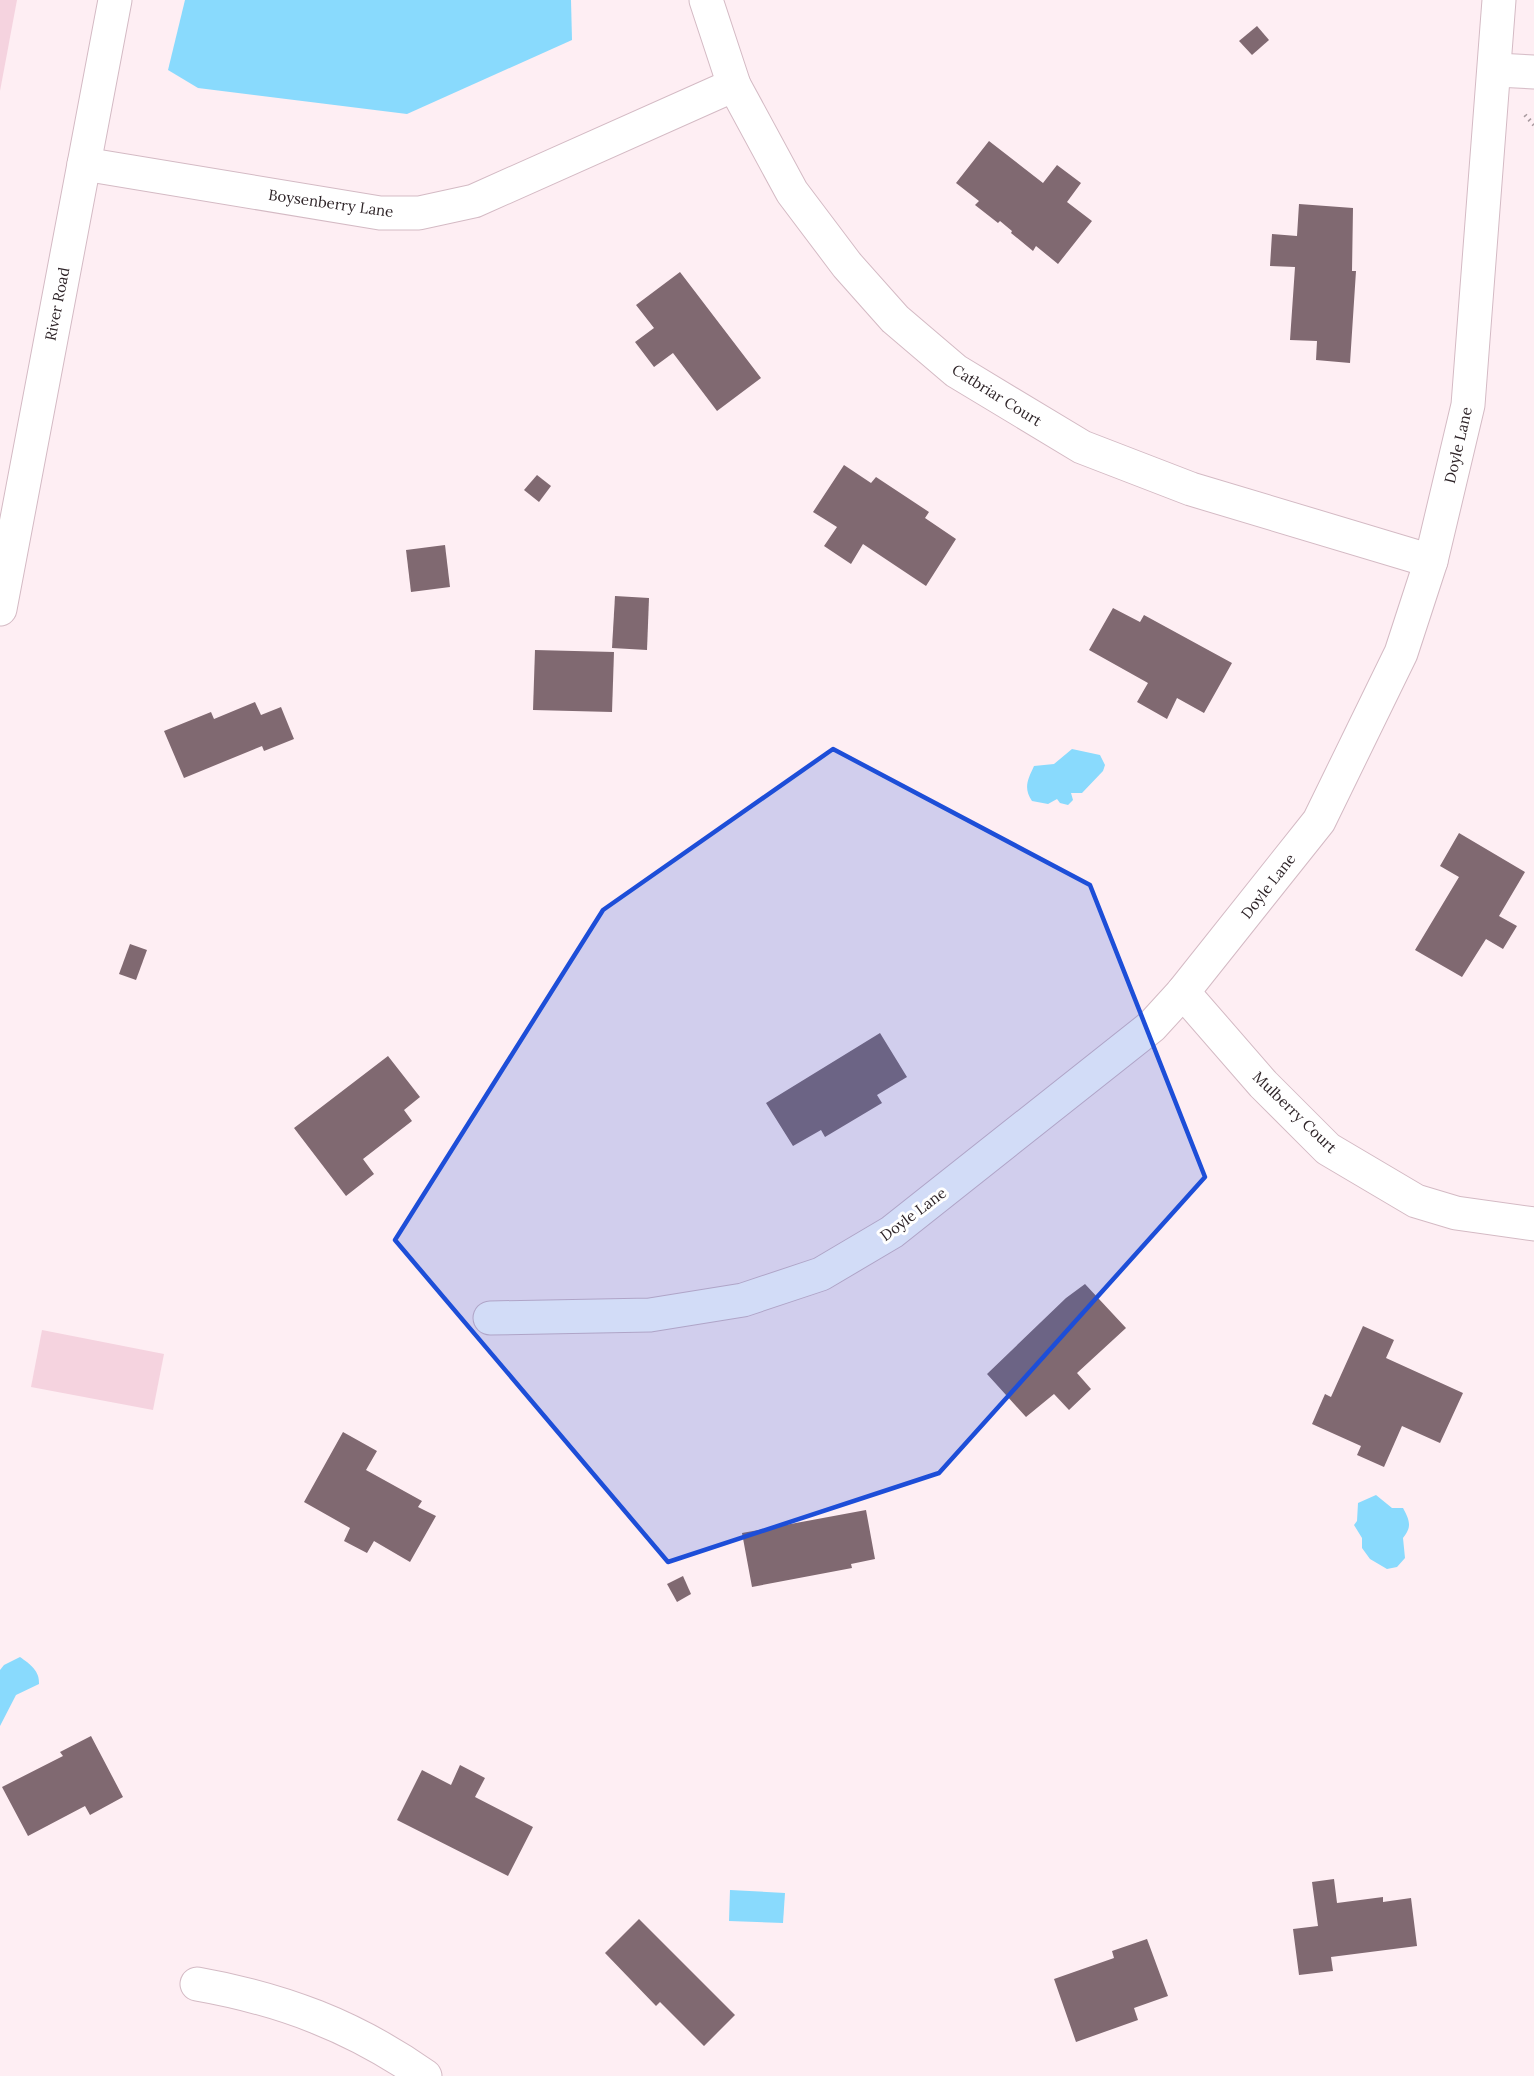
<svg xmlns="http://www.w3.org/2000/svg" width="1534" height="2076" viewBox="0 0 1534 2076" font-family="Lora,serif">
<rect width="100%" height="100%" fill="#feeef3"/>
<g fill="#f5d3df">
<path d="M0,0H17L0,91Z"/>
<path d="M42,1330L164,1354L153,1410L31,1387Z"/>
</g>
<g fill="#89dafd">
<path d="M185,0H571L572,40L407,114L198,88L168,70Z"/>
<path d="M1072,749L1100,755L1105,765L1103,771L1082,793H1071L1073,800L1068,805L1060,803L1057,799L1048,804L1032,801C1023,788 1028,779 1034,766L1054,764Z"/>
<path d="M1376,1495L1392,1508H1403C1410,1521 1412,1527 1403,1538L1405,1558L1397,1567L1387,1569L1370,1559L1362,1548V1538L1354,1525L1357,1521L1358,1503Z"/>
<path d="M20,1657C30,1664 40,1671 39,1684L16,1695L0,1726V1670L4,1665Z"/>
<path d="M730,1890L785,1893L783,1923L729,1921Z"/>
</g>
<g fill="#806971">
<path d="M1257,26L1269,40L1252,55L1239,41Z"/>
<path d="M989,141L1043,183L1057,165L1081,183L1067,202L1092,221L1058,264L1036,246L1033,251L1011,233L1012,231L1000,221L998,223L975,205L979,201L956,183Z"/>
<path d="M1299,204L1353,208L1352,271H1356L1350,363L1316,360L1317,341L1290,340L1295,267L1270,266L1272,234L1297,236Z"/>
<path d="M680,272L761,378L717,411L673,353L654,367L635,342L654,328L636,305Z"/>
<path d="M844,465L871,483L876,477L929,512L925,518L956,539L926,586L863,544L851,564L824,546L837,527L813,512Z"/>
<path d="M537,475L551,486L539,502L524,490Z"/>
<path d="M445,545L450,587L411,592L406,550Z"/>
<path d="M615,596L649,598L647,650L612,648Z"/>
<path d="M1113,608L1140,622L1144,615L1232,663L1204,713L1177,698L1167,719L1137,702L1148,683L1089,650Z"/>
<path d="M535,650L614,652L612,712L533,710Z"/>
<path d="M255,702L261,715L281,707L294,739L264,751L262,746L184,778L164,731L211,712L214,719Z"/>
<path d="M1459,833L1525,872L1499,916L1517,926L1503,949L1486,939L1462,977L1415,950L1459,877L1440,866Z"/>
<path d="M130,944L147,950L136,980L119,974Z"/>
<path d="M880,1033L907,1077L877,1095L882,1103L825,1137L821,1130L793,1146L766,1103Z"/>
<path d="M388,1056L420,1097L404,1110L412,1121L363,1159L374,1174L346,1196L294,1128Z"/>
<path d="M1085,1284L1126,1328L1077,1373L1091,1389L1069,1410L1054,1394L1026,1417L987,1374L1066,1298Z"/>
<path d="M1363,1326L1394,1340L1386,1358L1463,1393L1440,1443L1402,1426L1384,1467L1357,1455L1361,1446L1312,1424L1325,1394L1331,1397Z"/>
<path d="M343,1432L377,1451L366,1470L422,1501L418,1507L436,1516L410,1562L374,1541L367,1553L344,1541L350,1528L304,1502Z"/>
<path d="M866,1510L875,1559L851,1564L852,1568L752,1587L742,1533Z"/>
<path d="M683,1576L691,1594L677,1602L667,1584Z"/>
<path d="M91,1736L123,1797L90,1815L85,1806L28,1836L2,1787L63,1756L60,1752Z"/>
<path d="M460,1765L485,1778L475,1797L533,1827L508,1876L397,1820L422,1770L451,1785Z"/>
<path d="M1334,1879L1337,1903L1383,1897V1902L1411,1898L1417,1946L1331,1957L1333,1971L1299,1975L1293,1929L1318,1926L1312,1882Z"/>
<path d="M639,1919L735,2015L704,2046L660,2002L656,2006L605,1953Z"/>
<path d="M1147,1939L1168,1996L1134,2008L1138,2020L1076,2042L1054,1979L1114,1958L1112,1951Z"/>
</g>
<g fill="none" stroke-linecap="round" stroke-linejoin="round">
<g stroke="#d4bac4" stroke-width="35">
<g id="minor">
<path d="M706,0L734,85L792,192L847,265L895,319L956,371L1082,447L1191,489L1431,561"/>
<path d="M1496,70L1534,72"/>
<path d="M84,164L380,213H419L474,201L734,85"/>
<path d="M1183,992L1263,1084L1328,1149L1416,1201L1456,1213L1534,1224"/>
<path d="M490,1318L650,1315L743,1300L821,1274L892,1232L1152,1026L1183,992L1319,821L1401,653L1431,561L1468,405L1499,0"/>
<path d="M197,1984C282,1999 354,2026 425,2076"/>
</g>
</g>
<g stroke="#d4bac4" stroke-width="35">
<path id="major" d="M0,609L115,0"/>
</g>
<path stroke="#a89a9f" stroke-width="4" stroke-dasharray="1.5 4.5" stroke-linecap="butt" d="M1525,115L1534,125"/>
<use href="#minor" stroke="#fff" stroke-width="33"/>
<use href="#major" stroke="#fff" stroke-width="33"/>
</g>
<path fill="#1d4ed8" fill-opacity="0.2" stroke="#1d4ed8" stroke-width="4.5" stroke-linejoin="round" d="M833,749L1090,885L1205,1177L939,1473L668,1562L395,1240L603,910Z"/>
<g text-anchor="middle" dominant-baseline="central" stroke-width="6" stroke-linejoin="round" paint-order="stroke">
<g font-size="15" fill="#2e2428" stroke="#fff">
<text transform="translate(331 203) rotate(8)">Boysenberry Lane</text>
<text transform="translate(57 304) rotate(-79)">River Road</text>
<text transform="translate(997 395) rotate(32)">Catbriar Court</text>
<text transform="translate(1458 445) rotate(-77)">Doyle Lane</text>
<text transform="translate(1268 886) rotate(-52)">Doyle Lane</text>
<text transform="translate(1295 1112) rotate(44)">Mulberry Court</text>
<text transform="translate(913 1214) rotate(-37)">Doyle Lane</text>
</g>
</g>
</svg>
